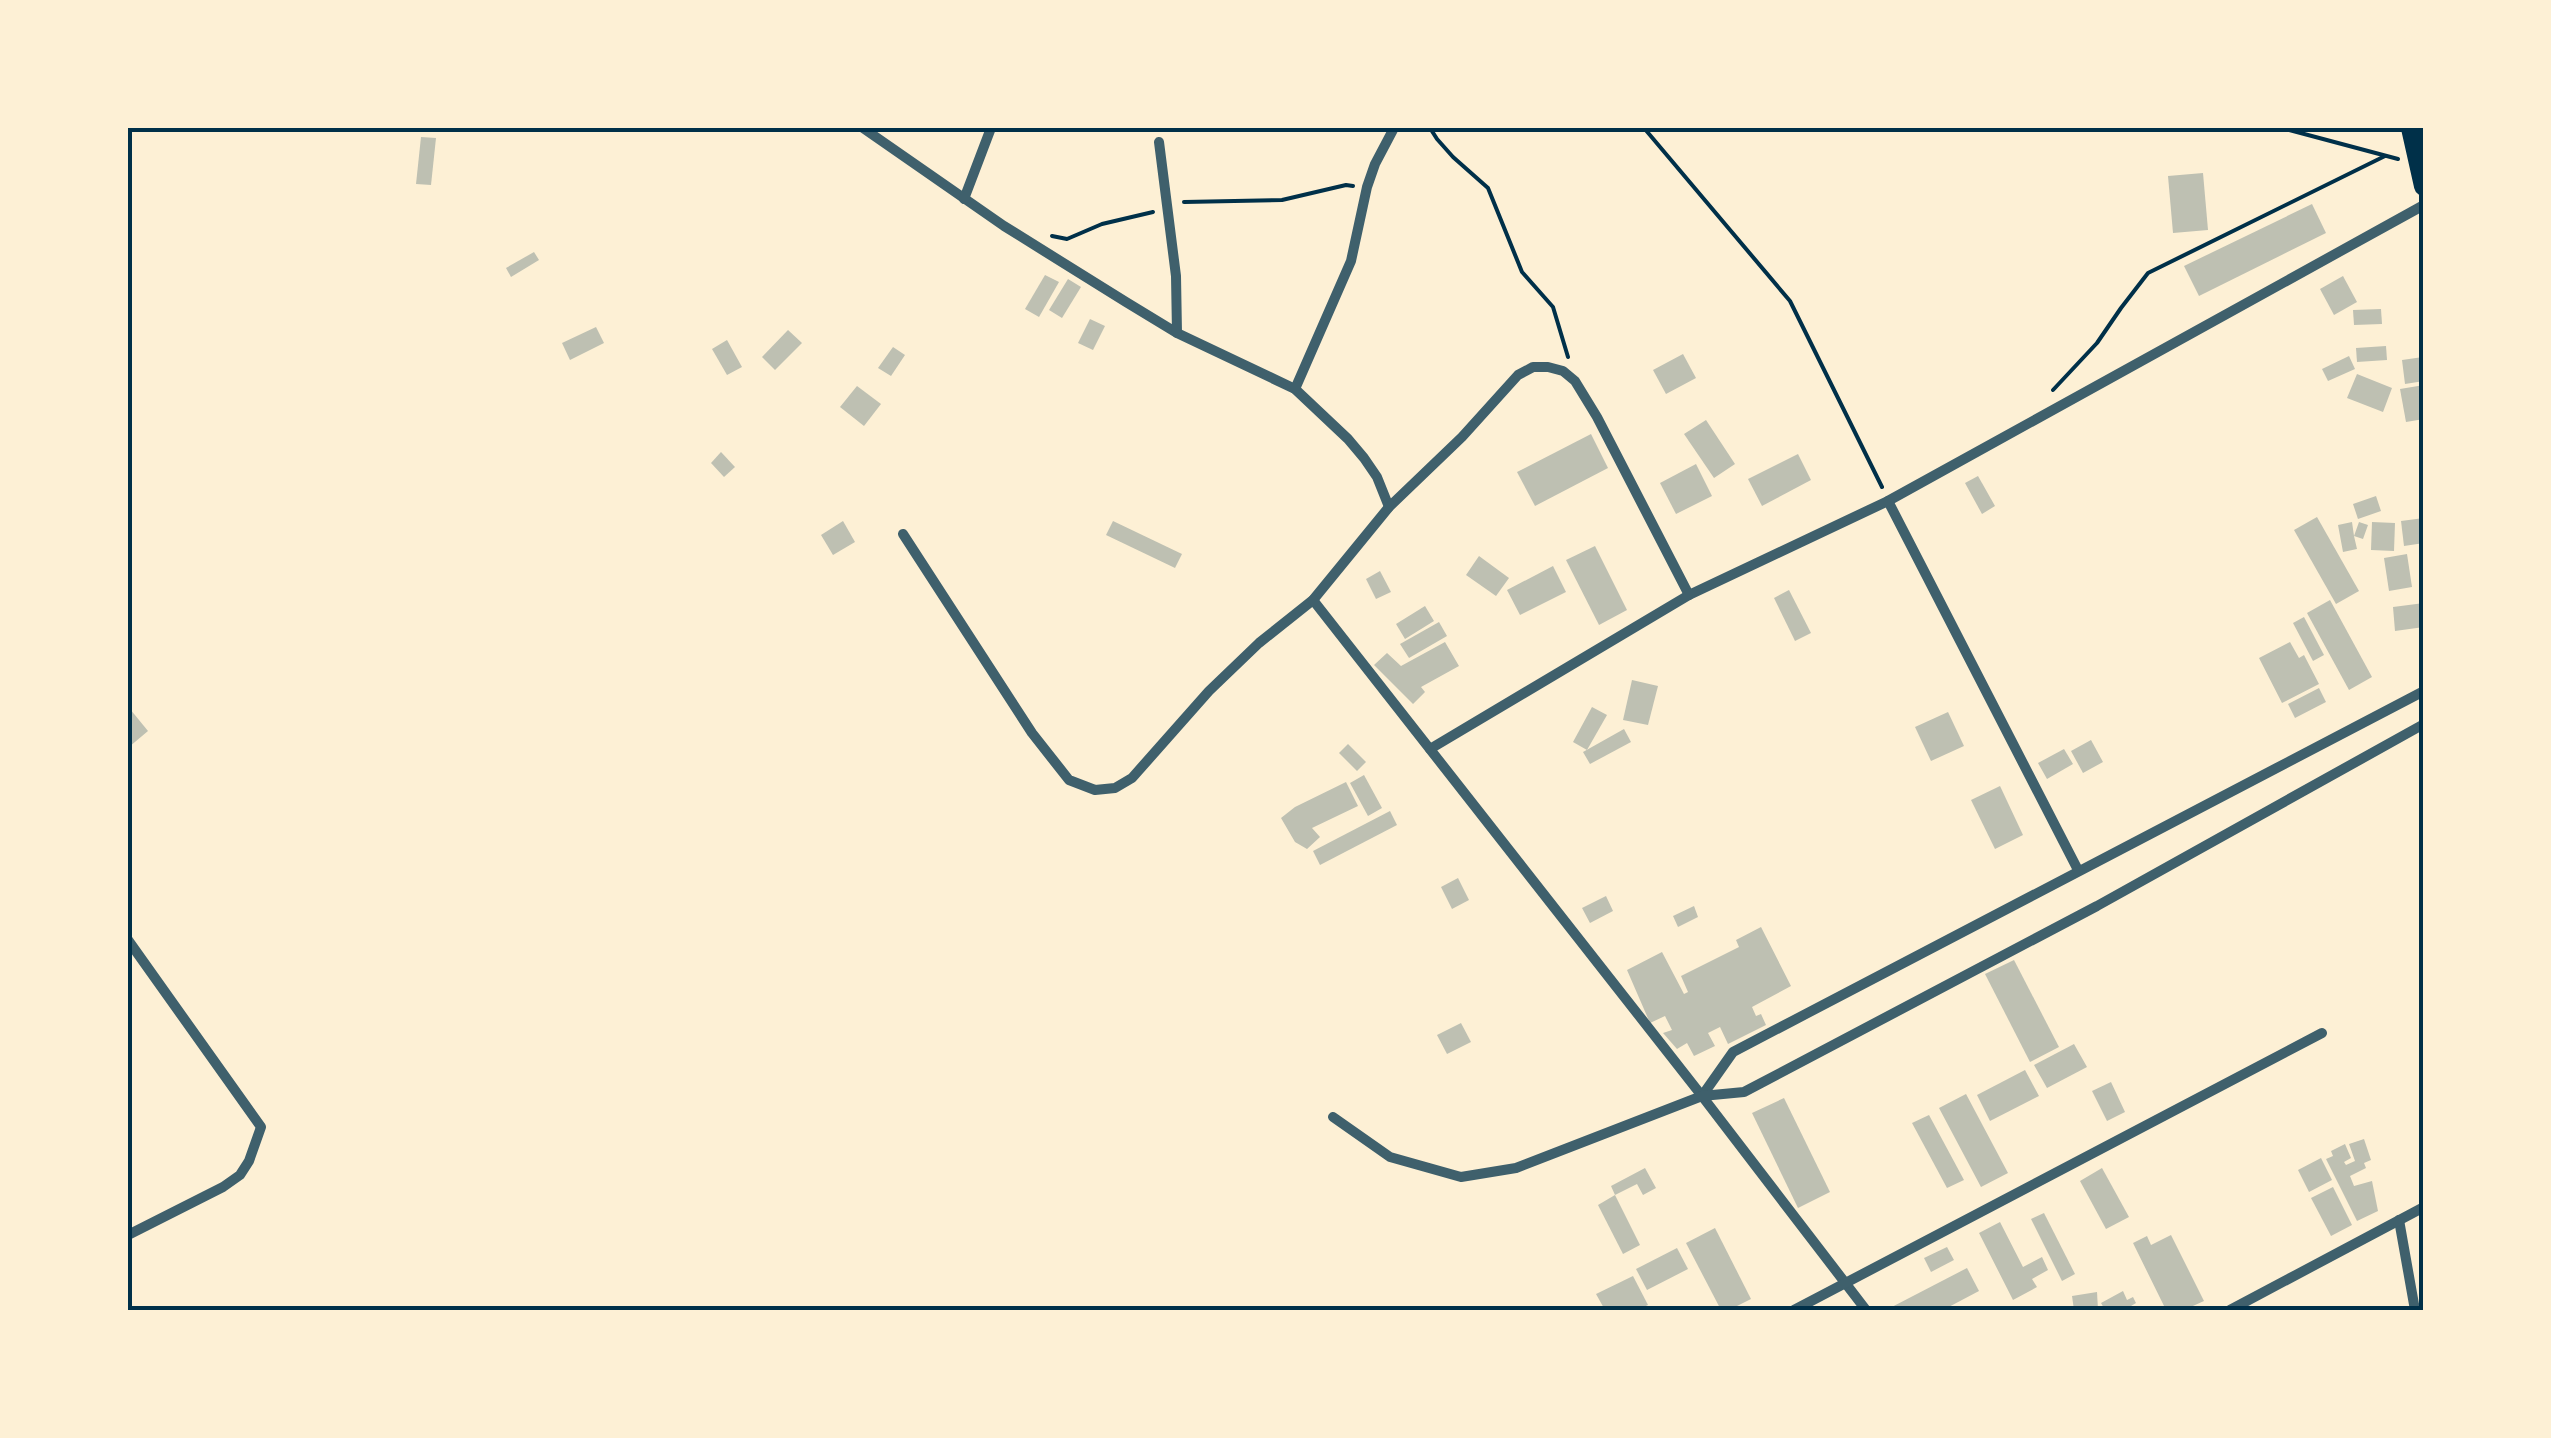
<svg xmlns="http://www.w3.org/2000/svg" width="2551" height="1438" viewBox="0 0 2551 1438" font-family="'Exo 2',sans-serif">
<rect width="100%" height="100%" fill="#fdf0d5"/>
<g fill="#bec0b2">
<path d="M421,137L436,138L431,185L416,184Z"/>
<path d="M2203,173L2208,230L2173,233L2168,176Z"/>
<path d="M2312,204L2326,233L2199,296L2184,266Z"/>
<path d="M534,252L539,260L511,277L506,268Z"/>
<path d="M1045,275L1059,282L1039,317L1025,309Z"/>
<path d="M2343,276L2357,302L2334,315L2320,289Z"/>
<path d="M1068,279L1081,287L1062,318L1049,310Z"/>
<path d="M2381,309L2382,324L2354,325L2353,310Z"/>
<path d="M1090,319L1105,326L1093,350L1078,343Z"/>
<path d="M596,327L604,343L570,360L562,343Z"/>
<path d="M788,330L802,343L775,370L762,357Z"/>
<path d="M727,340L742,367L727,375L712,349Z"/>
<path d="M2386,346L2387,360L2357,362L2356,348Z"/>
<path d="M893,347L905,355L891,376L878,368Z"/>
<path d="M1683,354L1696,378L1666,394L1653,370Z"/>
<path d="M2349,356L2355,369L2328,381L2322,369Z"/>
<path d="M2423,357L2424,381L2405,384L2402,360Z"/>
<path d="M2357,374L2392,388L2383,412L2347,398Z"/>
<path d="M2424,385V419L2406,422L2400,389Z"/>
<path d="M857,386L881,404L864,426L840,407Z"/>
<path d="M1706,420L1735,464L1714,478L1684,434Z"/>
<path d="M1591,434L1608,468L1535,506L1517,472Z"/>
<path d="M721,452L735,467L724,477L711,463Z"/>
<path d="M1798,454L1811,480L1762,506L1748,479Z"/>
<path d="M1696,464L1712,496L1676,514L1660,483Z"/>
<path d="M1978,476L1995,506L1982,514L1965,483Z"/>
<path d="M2376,496L2381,511L2358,519L2353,504Z"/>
<path d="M2317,517L2359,591L2336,604L2294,530Z"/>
<path d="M2424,518V543L2404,546L2401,521Z"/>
<path d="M843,521L855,542L833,555L821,535Z"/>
<path d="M1113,521L1182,554L1175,568L1106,535Z"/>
<path d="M2352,522L2354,536L2359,522L2368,525L2363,539L2354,536L2357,549L2343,552L2338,525Z"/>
<path d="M2372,522L2395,523L2394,551L2371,550Z"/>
<path d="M1595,546L1627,610L1599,625L1566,560Z"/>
<path d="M2407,554L2412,587L2389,591L2384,558Z"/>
<path d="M1479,556L1509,578L1496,596L1466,575Z"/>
<path d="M1553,566L1566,592L1520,615L1507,590Z"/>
<path d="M1380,571L1391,592L1376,599L1366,579Z"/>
<path d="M1789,590L1811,633L1795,641L1774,598Z"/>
<path d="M2330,600L2372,677L2349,690L2307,613Z"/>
<path d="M2424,603V627L2395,631L2393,607Z"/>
<path d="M1425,606L1434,621L1405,639L1396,624Z"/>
<path d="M2304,617L2324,655L2313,661L2293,623Z"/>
<path d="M1439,622L1447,636L1409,658L1400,644Z"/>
<path d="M1445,642L1459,666L1421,687L1425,692L1413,704L1374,665L1387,653L1401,666Z"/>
<path d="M2290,642L2299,658L2304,655L2319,684L2282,703L2259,658Z"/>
<path d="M1632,680L1658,686L1648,725L1623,720Z"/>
<path d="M2319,688L2326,702L2295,718L2288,704Z"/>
<path d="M1592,707L1607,715L1587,750L1573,742Z"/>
<path d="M130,709L148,731L129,747L128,711Z"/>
<path d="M1948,712L1964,746L1931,761L1915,727Z"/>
<path d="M1624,729L1631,742L1590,764L1583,752Z"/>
<path d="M2091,740L2103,762L2083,773L2071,751Z"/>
<path d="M1348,744L1366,762L1357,771L1339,753Z"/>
<path d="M2064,749L2073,764L2047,779L2038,763Z"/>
<path d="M1364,775L1382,808L1368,816L1350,783Z"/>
<path d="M1346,782L1358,806L1312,828L1320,837L1307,849L1295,842L1281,818L1295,807Z"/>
<path d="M2000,786L2023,835L1995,849L1971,800Z"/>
<path d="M1390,811L1397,825L1320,865L1313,851Z"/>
<path d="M1458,878L1469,900L1452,909L1441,887Z"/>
<path d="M1606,896L1613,911L1590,923L1582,908Z"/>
<path d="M1694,906L1698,917L1678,927L1673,916Z"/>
<path d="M1761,927L1791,986L1752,1007L1756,1016L1761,1014L1766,1025L1728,1044L1720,1027L1708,1033L1715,1046L1694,1056L1687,1043L1677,1049L1663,1033L1672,1030L1665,1016L1650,1023L1627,970L1662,952L1684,994L1688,992L1681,976L1739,947L1736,940Z"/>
<path d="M2014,960L2059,1047L2030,1062L1985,974Z"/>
<path d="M1461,1023L1471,1042L1447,1054L1437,1035Z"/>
<path d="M2074,1044L2087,1067L2047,1088L2034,1065Z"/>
<path d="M2025,1070L2039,1096L1990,1121L1977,1095Z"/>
<path d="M2111,1082L2125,1112L2107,1121L2092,1091Z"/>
<path d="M1966,1094L2008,1173L1981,1187L1939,1108Z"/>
<path d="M1784,1098L1830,1192L1798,1208L1752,1113Z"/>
<path d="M1929,1115L1964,1180L1947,1188L1912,1123Z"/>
<path d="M2364,1139L2371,1160L2364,1163L2366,1168L2350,1176L2354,1186L2372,1181L2378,1211L2357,1221L2326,1159L2333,1156L2331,1151L2345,1144L2351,1158L2344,1162L2346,1165L2355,1161L2349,1144Z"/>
<path d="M2321,1158L2332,1180L2309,1192L2298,1170Z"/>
<path d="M1645,1168L1656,1188L1643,1195L1637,1184L1615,1195L1611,1186Z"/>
<path d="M2102,1168L2129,1217L2106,1229L2080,1181Z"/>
<path d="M2333,1187L2352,1225L2331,1236L2311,1198Z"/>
<path d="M1615,1195L1640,1245L1623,1254L1598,1205Z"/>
<path d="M2044,1213L2075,1274L2062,1281L2031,1219Z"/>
<path d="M2000,1222L2023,1267L2042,1257L2048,1270L2032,1279L2037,1287L2013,1300L1979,1233Z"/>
<path d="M1715,1228L1751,1299L1729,1310H1721L1686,1243Z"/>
<path d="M2171,1235L2204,1301L2184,1310H2166L2133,1243L2147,1236L2151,1245Z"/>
<path d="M1947,1247L1954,1260L1931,1272L1924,1258Z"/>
<path d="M1677,1248L1688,1269L1647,1290L1636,1269Z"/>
<path d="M1967,1268L1979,1291L1943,1310H1886Z"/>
<path d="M1633,1276L1648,1305L1637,1310H1605L1596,1294Z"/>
<path d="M2123,1291L2127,1300L2133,1297L2136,1303L2131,1306L2134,1310H2105L2101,1303Z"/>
<path d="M2097,1292L2098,1310H2074L2072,1296Z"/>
</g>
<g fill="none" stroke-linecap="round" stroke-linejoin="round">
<g stroke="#003049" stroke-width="4">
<path d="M1430,128L1437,139L1453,157L1488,188L1522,272L1553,307L1568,357"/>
<path d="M1644,128L1790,301L1882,487"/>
<path d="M2282,128L2398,159"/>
<path d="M1184,202L1282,200L1346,185L1353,186"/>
<path d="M1052,236L1067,239L1102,224L1153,212"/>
<path d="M2053,390L2097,343L2121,308L2148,273L2385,156"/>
</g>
<g stroke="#3f606c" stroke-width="10">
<path d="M863,128L1004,226L1126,302L1177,333L1295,389L1348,439L1364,458L1377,477L1389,507"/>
<path d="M1159,142L1176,276L1177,333"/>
<path d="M964,199L991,128"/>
<path d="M1295,389L1351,261L1367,187L1375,164L1394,128"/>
<path d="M1888,501L2078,870"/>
<path d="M903,534L1032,733L1069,780L1095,790L1115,788L1132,778L1209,691L1259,643L1313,600L1389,507L1462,437L1518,375L1533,367H1548L1563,371L1575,381L1597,417L1689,595"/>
<path d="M1313,600L1702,1096L1866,1310"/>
<path d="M1430,749L1689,595L1888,501L2424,205"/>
<path d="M128,940L261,1127L249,1161L240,1175L223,1187L128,1235"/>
<path d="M1702,1096L1733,1052L2424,691"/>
<path d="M1333,1117L1390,1157L1461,1177L1516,1168L1702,1096L1744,1092L2097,906L2424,724"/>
<path d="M2399,1220L2415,1310"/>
<path d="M1794,1310L2322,1033"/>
<path d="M2230,1310L2424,1207"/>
</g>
<path stroke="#003049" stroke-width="20" d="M2411,128L2424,186"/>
</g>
<rect width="2551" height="1438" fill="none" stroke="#fdf0d5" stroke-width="260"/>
<rect x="130" y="130" width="2291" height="1178" fill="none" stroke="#003049" stroke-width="4"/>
</svg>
